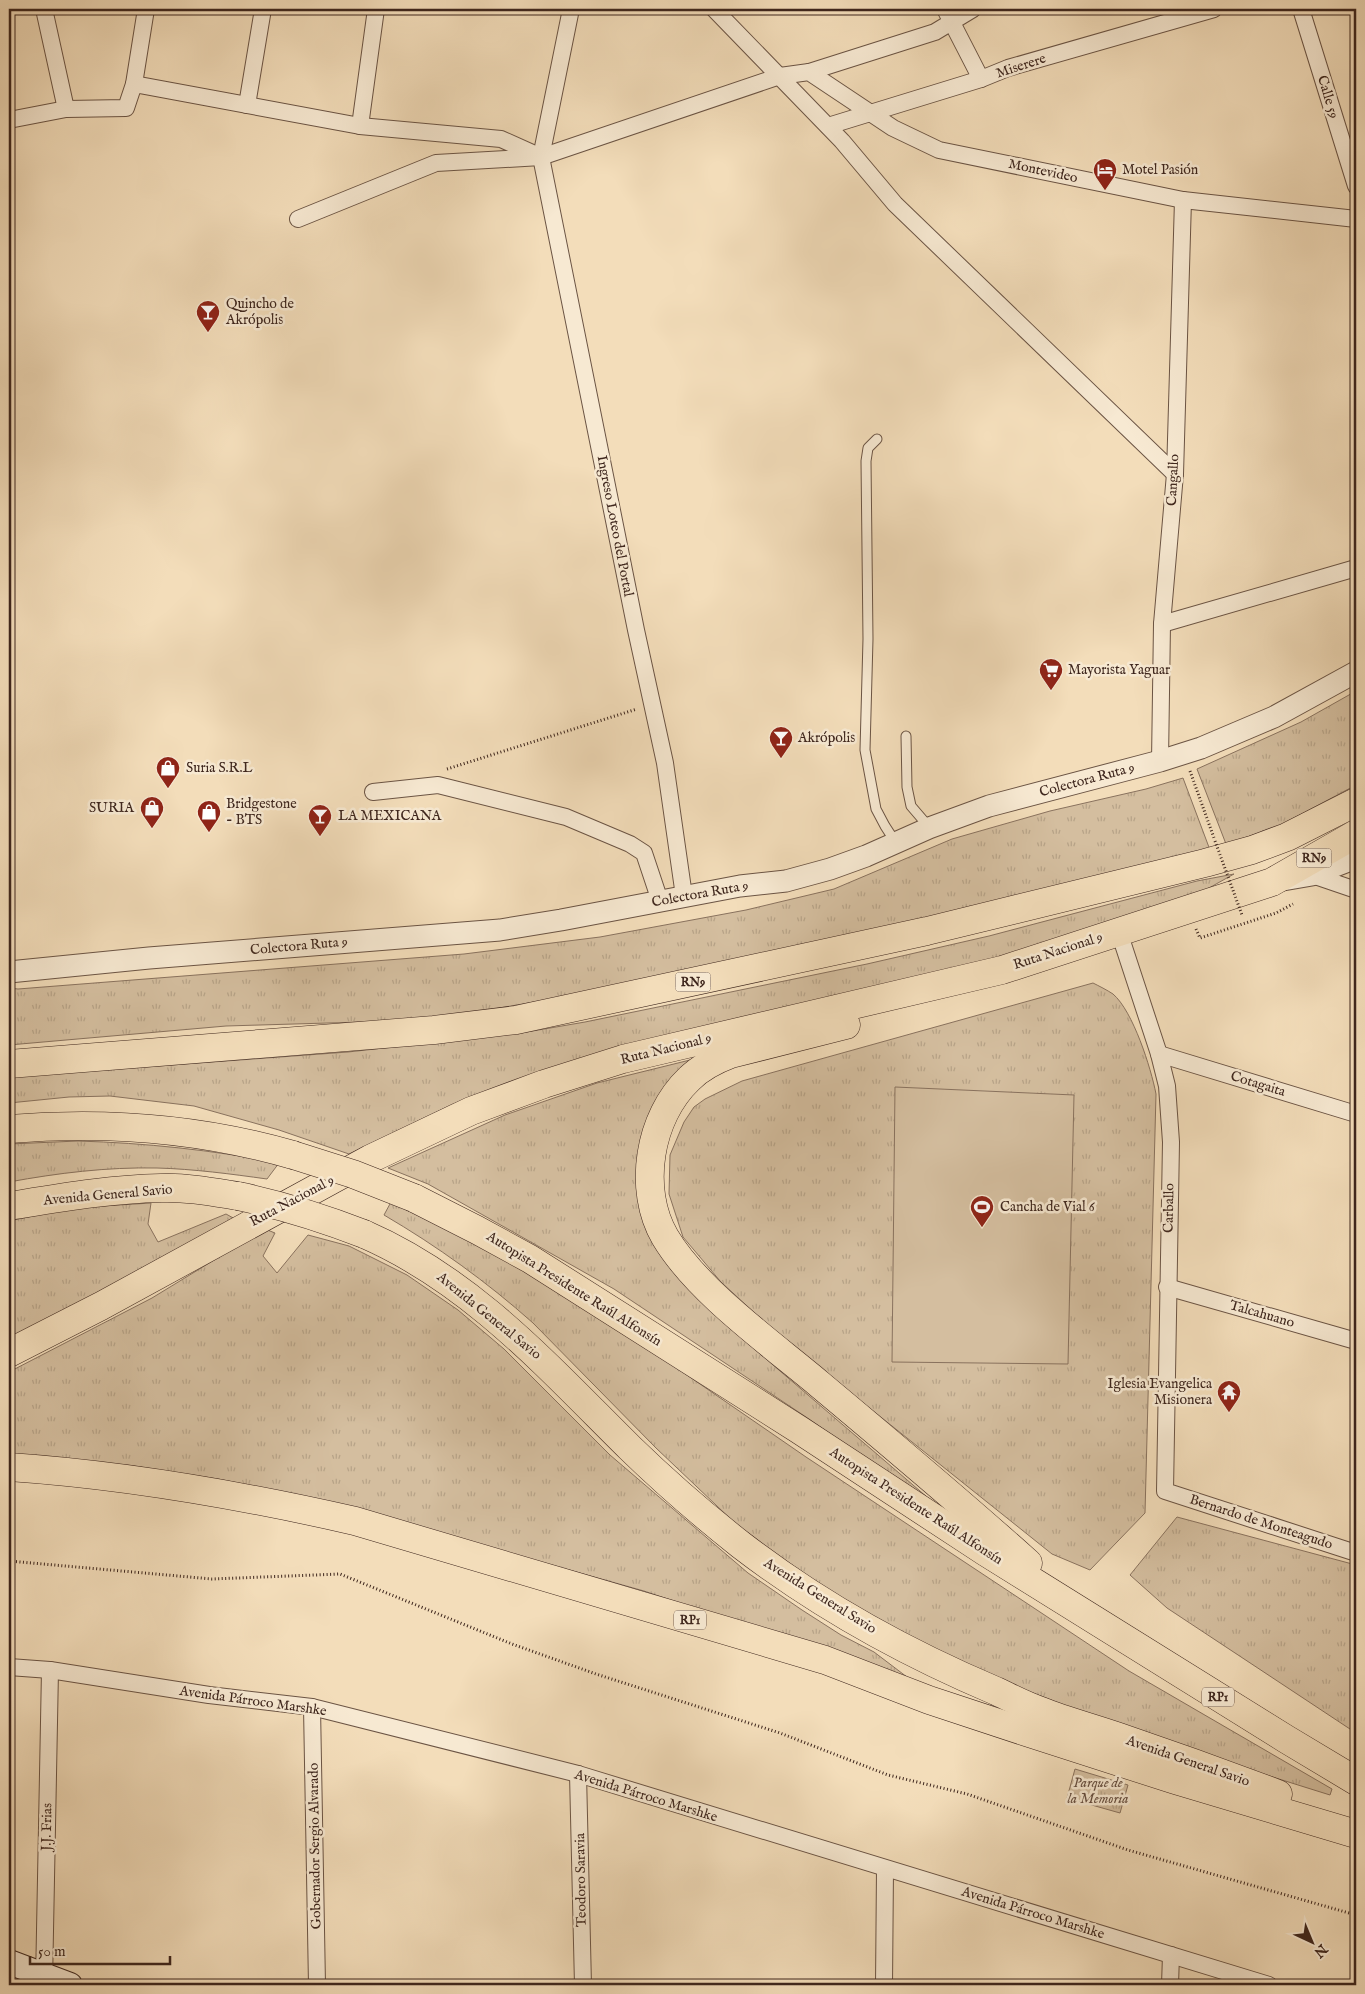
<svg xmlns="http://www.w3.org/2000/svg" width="1365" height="1994" viewBox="0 0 1365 1994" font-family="'IM FELL English',serif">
<defs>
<pattern id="grass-tufts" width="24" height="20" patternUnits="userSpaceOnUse" patternTransform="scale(1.25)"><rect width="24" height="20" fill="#d4be9f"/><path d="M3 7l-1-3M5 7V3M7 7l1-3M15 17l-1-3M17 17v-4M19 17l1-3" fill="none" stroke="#b7a388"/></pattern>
</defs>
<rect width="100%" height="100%" fill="#f3ddba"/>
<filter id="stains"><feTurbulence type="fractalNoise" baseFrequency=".004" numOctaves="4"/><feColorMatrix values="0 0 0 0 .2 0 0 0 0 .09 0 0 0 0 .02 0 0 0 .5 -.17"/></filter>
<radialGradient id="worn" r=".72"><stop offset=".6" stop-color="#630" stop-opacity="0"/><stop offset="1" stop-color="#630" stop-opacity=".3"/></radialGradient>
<g fill="url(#grass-tufts)" stroke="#89725e">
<path d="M1356,691V785L1277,827L1226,844L1197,769L1301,722Z"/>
<path d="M1183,778L1210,850L1162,863L638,984L482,1011L396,1021L226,1026L9,1045V988L18,989L464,954L600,937L746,910L834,889L952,839L1050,811L1146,789Z"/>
<path d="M1234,874L1200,893L1018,952L502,1086L453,1104L349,1154L279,1130L194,1106L110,1096L69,1097L9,1103V1077L348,1052L521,1033L585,1022L867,964L989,936L1197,881Z"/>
<path d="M1093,983C1099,986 1107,990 1113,994C1133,1011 1151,1068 1156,1094L1145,1513L1090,1570L1052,1554L782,1338L721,1282L683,1237L669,1194L670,1155L684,1122L694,1107L705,1099L742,1081Z"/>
<path d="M690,1060L640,1162L724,1323L962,1527L809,1419L614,1289L428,1184L388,1168L505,1115L597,1083Z"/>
<path d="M78,1141C146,1143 212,1150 279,1163L267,1179C231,1174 194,1169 157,1168C107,1167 58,1173 9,1182V1144Z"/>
<path d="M391,1202L478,1245L530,1274L639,1342L806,1457L1129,1671L1332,1789L1330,1795L1148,1738L938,1656L823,1587L737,1525L656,1448L533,1323C487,1282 437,1246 384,1215Z"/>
<path d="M151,1203L148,1224L158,1242L226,1214L235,1219L140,1275L9,1338V1221L71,1208Z"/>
<path d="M265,1229L275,1233L263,1256L277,1273L308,1235L349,1246L407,1275L458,1310L504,1349L610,1455L748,1573L802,1610L841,1635L874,1652L907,1677L795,1642L644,1591L313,1498L218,1479L127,1465L9,1456V1372L152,1298Z"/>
<path d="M1177,1517L1356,1565V1733L1167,1608L1130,1575Z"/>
<path d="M1075,1769L1128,1785L1120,1813L1067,1798Z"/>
</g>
<path fill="#d4be9f" stroke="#89725e" d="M895,1087L1074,1095L1068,1364L892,1362Z"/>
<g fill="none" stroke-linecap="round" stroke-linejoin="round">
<g stroke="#6b5444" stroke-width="11">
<g id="service">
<path d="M877,439L868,448L866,461L868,639L865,750L876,809L885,826L896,843"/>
<path d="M906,736L907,787L911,806L929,827"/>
</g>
</g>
<g stroke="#6b5444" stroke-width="18">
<g id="minor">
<path d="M44,9L66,109"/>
<path d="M571,9L541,157L636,630L665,763L684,896"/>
<path d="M714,9L842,141L895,204L1175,474"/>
<path d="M945,9L981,79"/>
<path d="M1301,9L1356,186"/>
<path d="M809,72L935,32L973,9"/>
<path d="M134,84L146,9"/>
<path d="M247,105L263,9"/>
<path d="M9,120L66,109L126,108L134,84L360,126L501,139L539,156"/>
<path d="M360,126L376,9"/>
<path d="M828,126L981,79L1008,68L1214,9"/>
<path d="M298,219L436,163L541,157L780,76L809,72L893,128L939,150L1183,200L1356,219"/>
<path d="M1162,624L1356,568"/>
<path d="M1160,761L1162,624L1175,474L1183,200"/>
<path d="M373,792L438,785L566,817L630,844L644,853L660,901"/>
<path d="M1312,875L1356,890"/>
<path d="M1119,932L1159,1054L1167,1086L1171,1142L1165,1491L1356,1553"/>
<path d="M1159,1054L1356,1114"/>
<path d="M1167,1287L1356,1341"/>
<path d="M9,1667L50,1670L209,1695L312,1707L578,1774L1269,1985"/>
<path d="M312,1707L317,1985"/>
<path d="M578,1774L583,1985"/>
<path d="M44,1983L50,1670"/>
<path d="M884,1985L885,1869"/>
<path d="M1170,1985L1171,1955"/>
</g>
</g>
<g stroke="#6b5444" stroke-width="23">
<g id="tertiary">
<path d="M1283,880L1312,875L1356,858"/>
<path d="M9,972L149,958L500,930L561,920L740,886L786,881L830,869L866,856L929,828L989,806L1160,761L1201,748L1274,717L1356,672"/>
</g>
</g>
<g stroke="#3e261d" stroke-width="26">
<path id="secondary" d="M9,1962L70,1985"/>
</g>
<g stroke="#3e261d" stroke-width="29">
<g id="motorway">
<path d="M846,1025L731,1054C715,1060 701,1067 689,1079C649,1117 637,1189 665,1237C696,1289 765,1339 812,1378C885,1439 957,1499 1028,1563"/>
<path d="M9,1064L434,1030L516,1020L927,931L1205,863L1252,850L1287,837L1356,802"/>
<path d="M9,1129C105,1121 200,1128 293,1155"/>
<path d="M414,1198L477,1230L530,1259L798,1429L984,1551L1286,1739L1356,1781"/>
<path d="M9,1206C59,1198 110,1189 161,1188C187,1187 213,1192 238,1196"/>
<path d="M364,1234C472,1281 548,1367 630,1448C665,1482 703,1515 741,1545C819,1605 906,1653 996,1691C1011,1698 1026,1706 1041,1711C1066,1721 1093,1728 1119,1737C1172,1755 1225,1774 1278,1794"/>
<path d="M9,1353L101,1306L370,1159L471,1111L544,1084L623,1059L1002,970L1272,882L1356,834"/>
<path d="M9,1467C126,1475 241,1495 355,1521L825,1660L929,1700L1029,1733L1175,1780L1356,1834"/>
</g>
</g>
<g stroke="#3e261d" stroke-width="3" stroke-dasharray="1 2.5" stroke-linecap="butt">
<path d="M447,769L637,709"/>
<path d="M1190,771L1214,838"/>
<path d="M1196,929L1200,938L1276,913L1293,904"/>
<path d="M9,1561L212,1579L340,1574L512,1644L596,1674L780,1733L888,1775L967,1794L1128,1850L1356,1915"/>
</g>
<use href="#service" stroke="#f7e9d2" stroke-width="9"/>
<use href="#minor" stroke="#f7e9d2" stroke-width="16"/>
<use href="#tertiary" stroke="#f7e9d2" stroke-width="21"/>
<use href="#secondary" stroke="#f7e9d2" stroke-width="24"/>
<use href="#motorway" stroke="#f3ddba" stroke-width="28"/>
<g stroke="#3e261d" stroke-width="29" stroke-linecap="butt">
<g id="motorway-bridge">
<path d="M293,1155L353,1174L414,1198"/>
<path d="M238,1196C281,1205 323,1218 364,1234"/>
</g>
</g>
<path stroke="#3e261d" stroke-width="3" stroke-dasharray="1 2.5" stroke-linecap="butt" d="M1215,841L1242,915"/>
<use href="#motorway-bridge" stroke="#f3ddba" stroke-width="28"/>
</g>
<defs>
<g id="hotel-pin" transform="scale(1.25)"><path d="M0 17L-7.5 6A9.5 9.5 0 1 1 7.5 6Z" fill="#8f2418" stroke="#f7e9d2"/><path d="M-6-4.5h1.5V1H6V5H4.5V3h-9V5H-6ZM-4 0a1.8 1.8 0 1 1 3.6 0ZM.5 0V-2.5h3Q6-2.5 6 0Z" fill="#fff"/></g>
<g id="bar-pin" transform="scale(1.25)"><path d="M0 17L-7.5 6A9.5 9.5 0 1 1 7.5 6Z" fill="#8f2418" stroke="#f7e9d2"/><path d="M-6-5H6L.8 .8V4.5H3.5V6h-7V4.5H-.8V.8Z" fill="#fff"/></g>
<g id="supermarket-pin" transform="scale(1.25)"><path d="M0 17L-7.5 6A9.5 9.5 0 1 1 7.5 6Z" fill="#8f2418" stroke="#f7e9d2"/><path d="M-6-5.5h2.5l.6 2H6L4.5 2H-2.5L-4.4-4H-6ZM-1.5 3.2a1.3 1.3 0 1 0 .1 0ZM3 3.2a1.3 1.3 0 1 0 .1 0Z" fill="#fff"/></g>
<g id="shop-pin" transform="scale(1.25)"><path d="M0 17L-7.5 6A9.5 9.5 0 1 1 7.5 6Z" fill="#8f2418" stroke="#f7e9d2"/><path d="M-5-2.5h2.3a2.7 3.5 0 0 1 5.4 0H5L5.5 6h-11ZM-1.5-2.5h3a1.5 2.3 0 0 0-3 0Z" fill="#fff"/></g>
<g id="stadium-pin" transform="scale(1.25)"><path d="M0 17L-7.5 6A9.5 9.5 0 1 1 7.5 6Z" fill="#8f2418" stroke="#f7e9d2"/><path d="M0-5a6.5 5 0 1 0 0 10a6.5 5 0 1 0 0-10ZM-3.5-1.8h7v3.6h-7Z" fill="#fff"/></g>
<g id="temple-pin" transform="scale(1.25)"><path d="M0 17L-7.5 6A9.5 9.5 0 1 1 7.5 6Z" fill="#8f2418" stroke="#f7e9d2"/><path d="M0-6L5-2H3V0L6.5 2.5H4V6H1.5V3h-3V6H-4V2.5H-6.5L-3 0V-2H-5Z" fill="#fff"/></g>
</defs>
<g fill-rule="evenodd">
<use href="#hotel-pin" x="1105" y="170"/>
<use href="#bar-pin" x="208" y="312"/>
<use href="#supermarket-pin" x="1051" y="670"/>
<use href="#bar-pin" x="781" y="738"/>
<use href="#shop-pin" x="168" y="768"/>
<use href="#shop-pin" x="152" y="808"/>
<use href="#shop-pin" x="209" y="812"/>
<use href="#bar-pin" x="320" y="816"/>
<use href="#stadium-pin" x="982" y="1207"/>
<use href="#temple-pin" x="1229" y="1392"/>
</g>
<g text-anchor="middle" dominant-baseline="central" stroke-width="5" stroke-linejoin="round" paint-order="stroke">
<g fill="#f7e9d2" stroke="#766053" stroke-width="1">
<rect x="1296.5" y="848.5" width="35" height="19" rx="4"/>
<rect x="675.5" y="972.5" width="35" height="19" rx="4"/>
<rect x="674" y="1610.5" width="32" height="19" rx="4"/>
<rect x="1202" y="1687.5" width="32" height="19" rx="4"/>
</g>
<g font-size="12" font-weight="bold" fill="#3e261d">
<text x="1314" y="858">RN9</text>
<text x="693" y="982">RN9</text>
<text x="690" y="1620">RP1</text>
<text x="1218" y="1697">RP1</text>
</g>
<g font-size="14" fill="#3e261d" stroke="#f7e9d2">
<text transform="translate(1021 66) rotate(-18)">Miserere</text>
<text transform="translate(1328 97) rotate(73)">Calle 59</text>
<text transform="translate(1043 171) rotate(12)">Montevideo</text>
<text transform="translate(1173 480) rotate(-87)">Cangallo</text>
<text transform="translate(615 526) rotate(79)">Ingreso Loteo del Portal</text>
<text transform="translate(1087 780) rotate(-15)">Colectora Ruta 9</text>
<text transform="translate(700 894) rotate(-10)">Colectora Ruta 9</text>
<text transform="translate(299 946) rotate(-5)">Colectora Ruta 9</text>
<text transform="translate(1058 951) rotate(-18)">Ruta Nacional 9</text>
<text transform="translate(666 1049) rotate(-14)">Ruta Nacional 9</text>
<text transform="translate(1258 1084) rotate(17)">Cotagaita</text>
<text transform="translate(108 1195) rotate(-5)">Avenida General Savio</text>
<text transform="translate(292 1201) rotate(-28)">Ruta Nacional 9</text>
<text transform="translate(1169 1208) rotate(-89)">Carballo</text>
<text transform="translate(574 1289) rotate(32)">Autopista Presidente Raúl Alfonsín</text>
<text transform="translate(1262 1314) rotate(16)">Talcahuano</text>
<text transform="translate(489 1316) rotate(39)">Avenida General Savio</text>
<text transform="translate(916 1506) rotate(33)">Autopista Presidente Raúl Alfonsín</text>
<text transform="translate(1261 1522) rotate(18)">Bernardo de Monteagudo</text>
<text transform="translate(820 1596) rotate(32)">Avenida General Savio</text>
<text transform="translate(253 1701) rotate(8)">Avenida Párroco Marshke</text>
<text transform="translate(1188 1761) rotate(19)">Avenida General Savio</text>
<text transform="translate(646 1796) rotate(17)">Avenida Párroco Marshke</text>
<text transform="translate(47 1827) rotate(-89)">J.J. Frias</text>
<text transform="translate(315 1846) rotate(-91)">Gobernador Sergio Alvarado</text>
<text transform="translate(581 1880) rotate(-91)">Teodoro Saravia</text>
<text transform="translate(1033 1913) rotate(17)">Avenida Párroco Marshke</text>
</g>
<g font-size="14" fill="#3e261d" stroke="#f7e9d2" text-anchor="start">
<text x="1122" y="170">Motel Pasión</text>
<text x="226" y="304">Quincho de<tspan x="226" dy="16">Akrópolis</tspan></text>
<text x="1068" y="670">Mayorista Yaguar</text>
<text x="798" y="738">Akrópolis</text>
<text x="186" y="768">Suria S.R.L</text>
<text x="226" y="804">Bridgestone<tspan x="226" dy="16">- BTS</tspan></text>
<text x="134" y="808" text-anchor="end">SURIA</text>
<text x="338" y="816">LA MEXICANA</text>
<text x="1000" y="1207">Cancha de Vial 6</text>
<text x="1212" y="1384" text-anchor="end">Iglesia Evangelica<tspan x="1212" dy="16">Misionera</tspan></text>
</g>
<g font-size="14" font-style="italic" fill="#644c3e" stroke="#f7e9d2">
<text x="1098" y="1783">Parque de<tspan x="1098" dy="16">la Memoria</tspan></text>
</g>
</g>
<rect width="1365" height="1994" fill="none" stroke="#f3ddba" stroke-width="30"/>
<rect x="10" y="10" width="1345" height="1974" fill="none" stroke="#3e261d" stroke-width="2.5"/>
<rect x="15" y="15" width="1335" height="1964" fill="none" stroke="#3e261d"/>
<g transform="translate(1312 1942) rotate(136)" stroke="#f7e9d2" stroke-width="4" paint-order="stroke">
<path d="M0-4L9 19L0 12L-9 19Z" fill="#3e261d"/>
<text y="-8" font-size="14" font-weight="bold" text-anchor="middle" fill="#3e261d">N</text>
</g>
<path d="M30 1956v8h140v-8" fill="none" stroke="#3e261d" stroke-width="2.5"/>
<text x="38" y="1956" font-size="15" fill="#3e261d" stroke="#f7e9d2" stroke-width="4" paint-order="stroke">50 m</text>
<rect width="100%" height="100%" filter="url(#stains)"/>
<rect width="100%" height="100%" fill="url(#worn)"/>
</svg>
